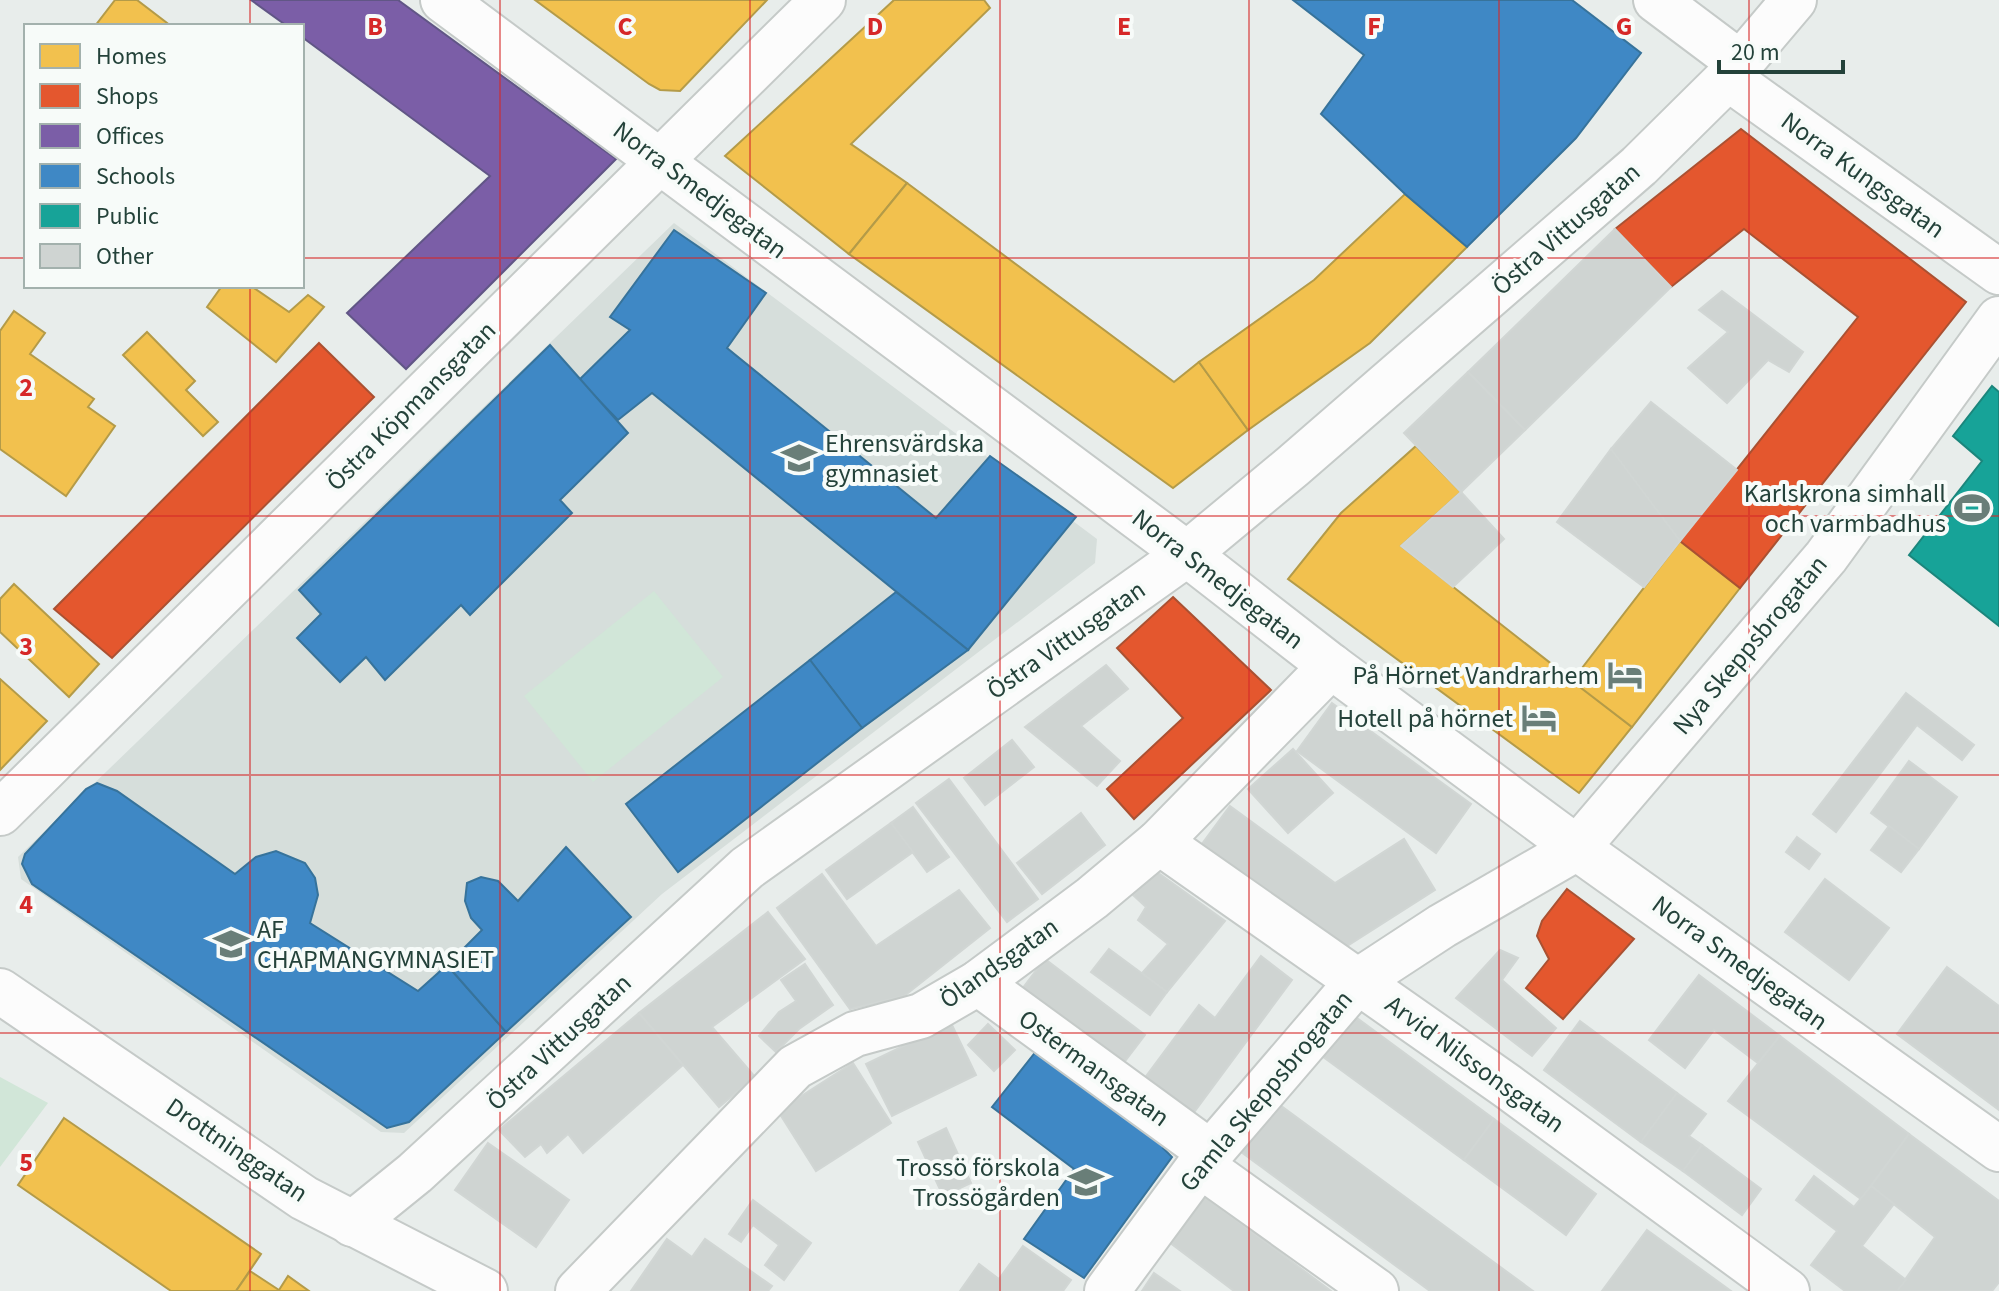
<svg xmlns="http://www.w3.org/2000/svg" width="1999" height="1291" viewBox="0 0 1999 1291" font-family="'Source Sans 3',sans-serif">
<rect width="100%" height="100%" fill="#e8edeb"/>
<path fill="#d6dedb" d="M674,223L1097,539L1095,563L662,894L404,1133L381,1132L21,879L18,857Z"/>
<g fill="#d1e6d8">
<path d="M654,591L723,677L593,782L524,696Z"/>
<path d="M0,1077L48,1103L0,1167Z"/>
</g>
<g fill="#f2c14e" stroke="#b49b48" stroke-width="2">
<path d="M115,0H137L171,26H95Z"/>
<path d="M535,0H767L680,91L660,90L649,84Z"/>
<path d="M894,0H984L990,8L851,144L907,183L849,254L725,156Z"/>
<path d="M907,183L1174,382L1199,362L1248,430L1173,488L849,254Z"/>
<path d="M1405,194L1467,247L1370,343L1248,430L1199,362L1314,280Z"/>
<path d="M222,286H251L289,312L308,295L324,307L276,362L207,307Z"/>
<path d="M14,311L45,333L30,354L94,399L88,407L115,426L66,496L0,449V331Z"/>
<path d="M147,332L195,381L186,390L218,422L203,436L123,355Z"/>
<path d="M1416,446L1461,492L1401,546L1632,727L1579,793L1288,579L1341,513Z"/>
<path d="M1680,541L1740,588L1632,727L1572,681Z"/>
<path d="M14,584L99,664L69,697L0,632V599Z"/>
<path d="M0,679L47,721L0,770Z"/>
<path d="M64,1118L261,1254L236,1291H171L18,1185Z"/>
<path d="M250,1271L279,1290L288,1276L309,1291H236Z"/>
</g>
<g fill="#e4572e" stroke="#aa5132" stroke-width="2">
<path d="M1741,129L1966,302L1740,588L1680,541L1858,317L1744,229L1671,287L1615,229Z"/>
<path d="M319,343L374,397L112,658L54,609Z"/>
<path d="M1173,597L1271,690L1134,819L1107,789L1183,718L1117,648Z"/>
<path d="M1567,889L1634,939L1563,1019L1526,988L1549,959L1537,936L1542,921Z"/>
</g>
<path fill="#7b5ea7" stroke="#615686" stroke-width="2" d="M251,0H398L616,159L406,369L347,313L490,176L302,37V26H287Z"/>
<g fill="#3f88c5" stroke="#37739b" stroke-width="2">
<path d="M1293,0H1572L1641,53L1576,138L1467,247L1405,194L1321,114L1364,55Z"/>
<path d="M674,230L766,293L727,348L936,518L990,456L1076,517L968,650L652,393L618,420L579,380L630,330L610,317Z"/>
<path d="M550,345L628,433L560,500L572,513L470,615L461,605L385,680L366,657L340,682L297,638L321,614L299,590Z"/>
<path d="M896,592L968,650L862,728L810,660Z"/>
<path d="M810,660L862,728L678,872L626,804Z"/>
<path d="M97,783L117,791L235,874L256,857L276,851L305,863L315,878L318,895L310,923L418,991L447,965L506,1032L409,1122L387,1128L32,884L22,864L25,854L86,789Z"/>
<path d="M566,847L631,917L506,1032L447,965L482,930L471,918L465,901L467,883L481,877L498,881L518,901Z"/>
<path d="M1037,1050L1169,1142L1163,1148L1172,1157L1084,1278L1024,1239L1074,1169L992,1107Z"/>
</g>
<path fill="#17a398" stroke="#1b867c" stroke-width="2" d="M1992,386L1999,392V626L1909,555L1982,461L1953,436Z"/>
<g fill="#cfd4d2" stroke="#d1d6d4" stroke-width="2">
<path d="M1615,229L1671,287L1525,430L1468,372Z"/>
<path d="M1722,291L1803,352L1789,372L1768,360L1727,403L1688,368L1728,332L1699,310Z"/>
<path d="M1468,372L1525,430L1461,492L1404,433Z"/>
<path d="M1651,402L1737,470L1680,541L1611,449Z"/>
<path d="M1611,449L1680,541L1644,587L1557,522Z"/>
<path d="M1461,492L1504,539L1453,587L1401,546Z"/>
<path d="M1106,665L1128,689L1081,726L1120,761L1097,786L1025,727Z"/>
<path d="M1906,693L1974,745L1962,760L1917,725L1836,832L1813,814Z"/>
<path d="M1332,703L1471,804L1436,853L1297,751Z"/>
<path d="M1012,740L1034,767L985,805L964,778Z"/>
<path d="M1293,749L1333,793L1288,833L1248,789Z"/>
<path d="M1909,761L1957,797L1919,849L1871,813Z"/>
<path d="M949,779L1038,899L1007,922L916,803Z"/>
<path d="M1230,806L1335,883L1404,839L1435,890L1333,955L1196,852Z"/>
<path d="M913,807L949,857L927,872L891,823Z"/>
<path d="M1081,813L1105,845L1042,894L1017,863Z"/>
<path d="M891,823L913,852L847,899L826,870Z"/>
<path d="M1889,826L1919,849L1901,872L1871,850Z"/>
<path d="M1797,837L1820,854L1809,869L1786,852Z"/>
<path d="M1157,872L1225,921L1167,992L1142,973L1168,944L1138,920L1146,907L1133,895Z"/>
<path d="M822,874L876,946L959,890L990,928L904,996L850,1009L777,908Z"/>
<path d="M1825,879L1889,928L1849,980L1785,932Z"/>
<path d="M768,912L805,959L712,1027L755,1077L719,1107L639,1013Z"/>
<path d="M1109,949L1167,992L1150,1015L1091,972Z"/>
<path d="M1500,950L1518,958L1502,980L1556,1028L1532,1056L1456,998Z"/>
<path d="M1261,956L1292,980L1189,1119L1141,1083L1199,1005L1215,1018Z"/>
<path d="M1045,959L1145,1035L1122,1065L1022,989Z"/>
<path d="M805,964L833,1005L799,1029L776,1052L759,1036L779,1012L796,1001L781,980Z"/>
<path d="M1947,967L1999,1006V1110L1897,1034Z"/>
<path d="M1699,975L1780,1036L1758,1063L1714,1030L1685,1068L1649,1040Z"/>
<path d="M1342,1007L1494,1119L1464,1160L1311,1048Z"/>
<path d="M639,1013L683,1065L583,1153L568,1134L547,1153L541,1144L525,1157L499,1130Z"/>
<path d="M1580,1021L1677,1093L1641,1142L1544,1070Z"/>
<path d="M951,1023L976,1075L892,1116L866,1064Z"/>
<path d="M988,1024L1015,1050L994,1071L968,1045Z"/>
<path d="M1780,1036L1909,1134L1861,1199L1728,1101Z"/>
<path d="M853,1063L891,1123L816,1171L778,1111Z"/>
<path d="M1677,1093L1706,1114L1689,1136L1702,1145L1683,1171L1641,1142Z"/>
<path d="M1269,1097L1533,1291H1430L1233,1146Z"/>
<path d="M1494,1119L1596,1194L1566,1235L1464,1160Z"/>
<path d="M946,1128L971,1183L943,1196L918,1142Z"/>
<path d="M1909,1134L1999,1201V1282L1992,1291H1897L1935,1237L1871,1186Z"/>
<path d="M488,1143L569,1200L536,1247L455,1190Z"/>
<path d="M1702,1145L1761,1189L1742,1215L1683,1171Z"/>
<path d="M1814,1176L1854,1207L1871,1186L1894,1204L1862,1246L1906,1280L1897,1291H1845L1811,1265L1837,1231L1796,1200Z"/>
<path d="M1204,1196L1331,1291H1234L1169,1242Z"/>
<path d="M753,1200L811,1243L784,1280L765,1265L779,1245L753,1225L741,1242L729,1234Z"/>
<path d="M1647,1230L1731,1291H1602Z"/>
<path d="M667,1239L692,1257L705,1239L772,1286L768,1291H631Z"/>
<path d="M1023,1246L1071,1280L1063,1291H960L979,1264L999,1279Z"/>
<path d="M1154,1273L1180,1291H1142Z"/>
</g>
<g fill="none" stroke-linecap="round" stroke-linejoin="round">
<g stroke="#c5cac8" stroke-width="48">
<g id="minor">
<path d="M443,0L1187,554L1331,666L1577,848L1999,1149"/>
<path d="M1656,0L1740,63"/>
<path d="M1728,78L1999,272"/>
<path d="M0,813L823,0"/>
<path d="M1159,842L1507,1086L1787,1291"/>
<path d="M978,983L1211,1153"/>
<path d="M0,991L304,1198L485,1291"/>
<path d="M1200,1165L1376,1291"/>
<path d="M352,1224L415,1173L747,868L1187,554L1293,466L1639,166L1728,78L1794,0"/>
<path d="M578,1291L795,1067L855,1034L921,1016L978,983L1092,898L1159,842L1331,666"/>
<path d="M1107,1291L1200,1165L1358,981L1442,926L1577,848L1826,557L1999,319"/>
</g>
</g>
<use href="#minor" stroke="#fcfcfc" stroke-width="44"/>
</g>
<path fill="none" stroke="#d62828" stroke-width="2" stroke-opacity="0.55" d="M250,0V26M500,0V1291M750,0V1291M1000,0V1291M1249,0V1291M1499,0V1291M1749,0V1291M0,258H26M302,258H1999M250,286V1291M0,516H1999M0,775H1999M0,1033H1999"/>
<defs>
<g id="school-bare" transform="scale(2.76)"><path d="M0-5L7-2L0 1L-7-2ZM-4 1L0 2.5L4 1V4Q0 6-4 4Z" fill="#697e78" stroke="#f7fbf9" stroke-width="2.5" paint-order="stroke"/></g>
<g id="stadium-bare" transform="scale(2.76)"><path d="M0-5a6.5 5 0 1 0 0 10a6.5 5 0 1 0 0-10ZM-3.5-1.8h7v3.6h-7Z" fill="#697e78" stroke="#f7fbf9" stroke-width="2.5" paint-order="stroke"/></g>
<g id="hotel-bare" transform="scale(2.76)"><path d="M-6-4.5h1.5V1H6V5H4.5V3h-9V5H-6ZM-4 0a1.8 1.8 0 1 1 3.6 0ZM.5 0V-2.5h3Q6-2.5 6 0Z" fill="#697e78" stroke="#f7fbf9" stroke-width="2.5" paint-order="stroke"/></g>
</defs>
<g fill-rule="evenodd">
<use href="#school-bare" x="799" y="458"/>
<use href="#stadium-bare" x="1972" y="508"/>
<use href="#hotel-bare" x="1625" y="675"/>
<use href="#hotel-bare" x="1539" y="718"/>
<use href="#school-bare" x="231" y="944"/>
<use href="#school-bare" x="1086" y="1182"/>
</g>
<g text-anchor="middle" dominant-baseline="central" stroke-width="8" stroke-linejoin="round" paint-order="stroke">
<g font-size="26" fill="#24423a" stroke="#f7fbf9">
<text transform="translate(1863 175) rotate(36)">Norra Kungsgatan</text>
<text transform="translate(700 190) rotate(37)">Norra Smedjegatan</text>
<text transform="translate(1566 229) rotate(-41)">Östra Vittusgatan</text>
<text transform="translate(411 406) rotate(-45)">Östra Köpmansgatan</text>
<text transform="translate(1218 579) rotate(38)">Norra Smedjegatan</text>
<text transform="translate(1066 640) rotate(-35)">Östra Vittusgatan</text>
<text transform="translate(1750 645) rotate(-50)">Nya Skeppsbrogatan</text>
<text transform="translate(999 963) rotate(-35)">Ölandsgatan</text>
<text transform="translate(1740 963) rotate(36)">Norra Smedjegatan</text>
<text transform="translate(559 1042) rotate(-43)">Östra Vittusgatan</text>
<text transform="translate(1475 1064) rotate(36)">Arvid Nilssonsgatan</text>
<text transform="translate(1094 1068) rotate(36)">Ostermansgatan</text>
<text transform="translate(1266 1091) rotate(-50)">Gamla Skeppsbrogatan</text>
<text transform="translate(237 1150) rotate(34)">Drottninggatan</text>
</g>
<g font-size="26" fill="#24423a" stroke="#f7fbf9" text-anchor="end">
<text x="825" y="443" text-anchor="start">Ehrensvärdska<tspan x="825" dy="30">gymnasiet</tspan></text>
<text x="1946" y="493">Karlskrona simhall<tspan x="1946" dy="30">och varmbadhus</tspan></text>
<text x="1599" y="675">På Hörnet Vandrarhem</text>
<text x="1513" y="718">Hotell på hörnet</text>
<text x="257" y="929" text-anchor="start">AF<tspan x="257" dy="30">CHAPMANGYMNASIET</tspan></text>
<text x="1060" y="1167">Trossö förskola<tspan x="1060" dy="30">Trossögården</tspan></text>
</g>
</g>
<g font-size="26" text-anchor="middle" font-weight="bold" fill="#d62828" stroke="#f7fbf9" stroke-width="8" stroke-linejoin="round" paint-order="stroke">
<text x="375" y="35">B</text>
<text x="625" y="35">C</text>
<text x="875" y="35">D</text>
<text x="1124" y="35">E</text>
<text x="1374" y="35">F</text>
<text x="1624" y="35">G</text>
<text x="26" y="396">2</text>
<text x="26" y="655">3</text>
<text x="26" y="913">4</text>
<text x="26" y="1171">5</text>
</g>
<rect x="24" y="24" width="280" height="264" fill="#f7fbf9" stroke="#a3b1ad" stroke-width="2"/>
<rect x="40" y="44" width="40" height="24" fill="#f2c14e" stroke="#a3b1ad" stroke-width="2"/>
<text x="96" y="64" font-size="24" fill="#24423a">Homes</text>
<rect x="40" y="84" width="40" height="24" fill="#e4572e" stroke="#a3b1ad" stroke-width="2"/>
<text x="96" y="104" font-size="24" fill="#24423a">Shops</text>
<rect x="40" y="124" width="40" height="24" fill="#7b5ea7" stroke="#a3b1ad" stroke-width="2"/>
<text x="96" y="144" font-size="24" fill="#24423a">Offices</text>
<rect x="40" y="164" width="40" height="24" fill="#3f88c5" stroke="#a3b1ad" stroke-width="2"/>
<text x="96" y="184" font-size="24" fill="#24423a">Schools</text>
<rect x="40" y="204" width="40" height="24" fill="#17a398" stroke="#a3b1ad" stroke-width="2"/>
<text x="96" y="224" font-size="24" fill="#24423a">Public</text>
<rect x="40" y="244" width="40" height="24" fill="#cfd4d2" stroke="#a3b1ad" stroke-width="2"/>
<text x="96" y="264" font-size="24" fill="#24423a">Other</text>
<path d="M1719 60v12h124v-12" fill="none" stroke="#24423a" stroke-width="4"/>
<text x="1731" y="60" font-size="24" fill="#24423a" stroke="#f7fbf9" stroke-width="6" paint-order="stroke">20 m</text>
</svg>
